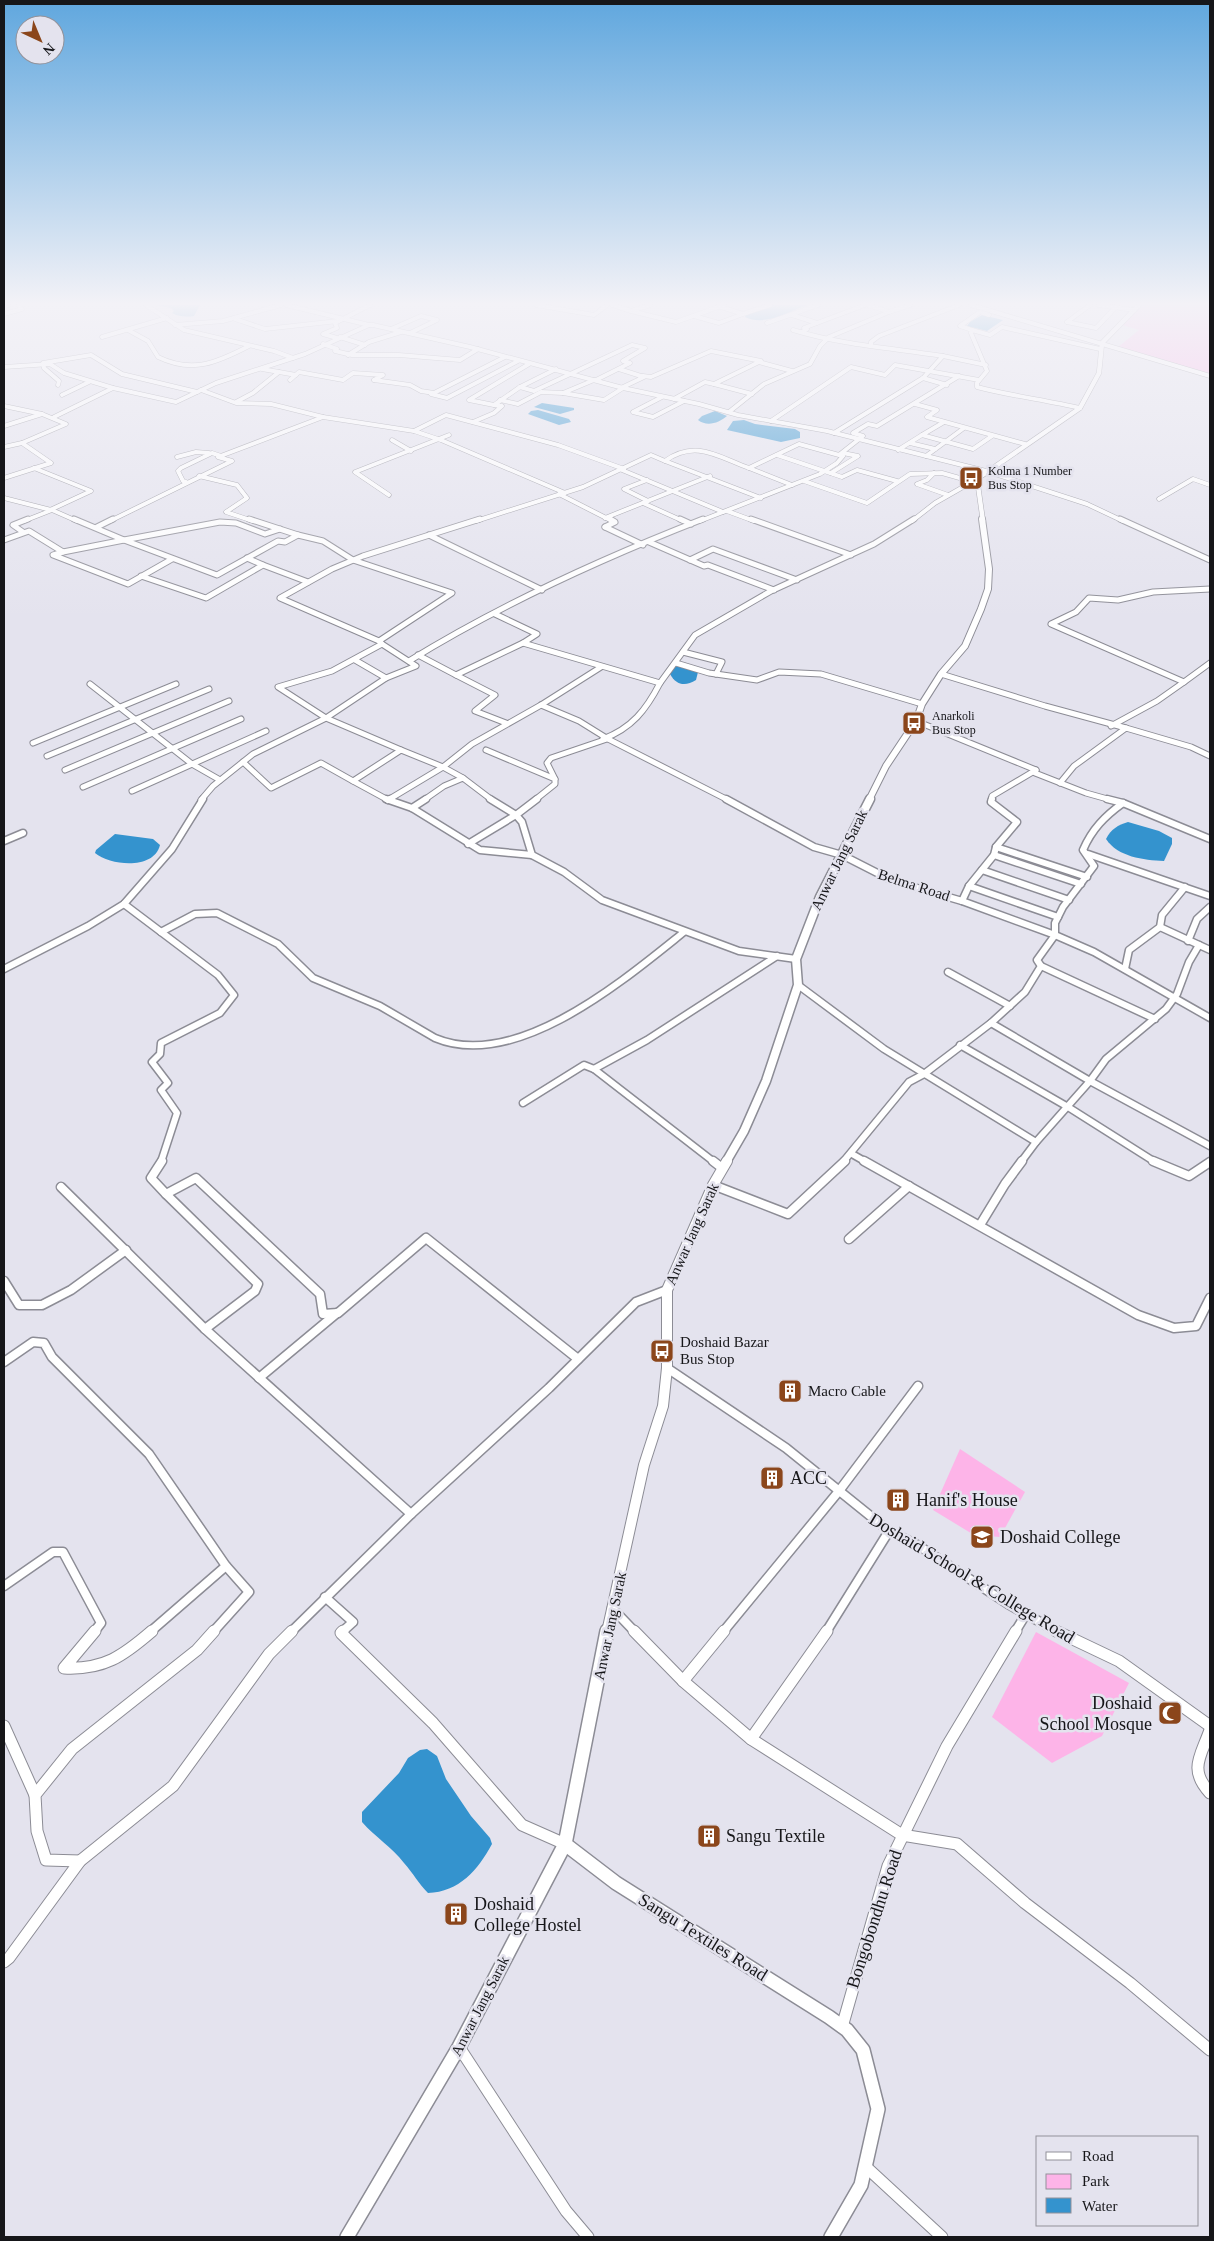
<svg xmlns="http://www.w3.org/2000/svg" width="1214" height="2241" viewBox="0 0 1214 2241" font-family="'Times New Roman',serif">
<rect width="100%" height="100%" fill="#e4e3ee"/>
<g fill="#fdb4e8">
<path d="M1138,305H1210V375L1117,348L1139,330L1119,324Z"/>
<path d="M960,1449L1025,1492L1000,1537L974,1535L933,1510Z"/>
<path d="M1036,1632L1129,1683L1102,1736L1052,1763L992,1717Z"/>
</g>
<g fill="#3493ce">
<path d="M156,305H200L194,316C187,317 179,317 172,313L174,311L171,308Z"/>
<path d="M772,305H808C789,311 765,327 745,317L746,314Z"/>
<path d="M982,315L1003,320L987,331L967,326L970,322Z"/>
<path d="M542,403L574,408V410L560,414L534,407Z"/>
<path d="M538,410L569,419L571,422L559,425L528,414L531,411Z"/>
<path d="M715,411L727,416C719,423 707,427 698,420L702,416Z"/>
<path d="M744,420L755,424L795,429L800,432V438L781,442L727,430L733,421Z"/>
<path d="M679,666L698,672L696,680C685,687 676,685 670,674L673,667Z"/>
<path d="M1128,822L1159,831L1172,838V844L1164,861C1143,860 1118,857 1106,839C1111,829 1118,825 1128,822Z"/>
<path d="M115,834L153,839L160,845C154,870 111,866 95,853L96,850Z"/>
<path d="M427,1749L437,1756L446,1779L471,1816L490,1838L492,1844C478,1870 459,1892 428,1893C419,1884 413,1873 404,1863C392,1847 375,1837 362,1822V1812L399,1773L408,1758L420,1750Z"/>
</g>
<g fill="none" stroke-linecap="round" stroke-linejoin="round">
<g stroke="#8c8c95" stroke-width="5">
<g id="street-far4">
<path d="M146,305L184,330L274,351L293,358"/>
<path d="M286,305L369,325"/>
<path d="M536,305L594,315L607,305"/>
<path d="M612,305L631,311L650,305"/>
<path d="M868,305L889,312L910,305"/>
<path d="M971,305L1210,376"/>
<path d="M1099,305L1134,310"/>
<path d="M4,306L8,305"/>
<path d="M718,306L743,314L770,305"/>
<path d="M631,311L676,322L724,305"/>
<path d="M4,314L22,309L19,305"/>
<path d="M792,315L817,323L865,305"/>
<path d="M694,316L719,323L743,314"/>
<path d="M235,319L265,329L338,321"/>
<path d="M1067,322L1096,328L1115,308"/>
<path d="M1067,322L1090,305"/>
<path d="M767,323L818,305"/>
<path d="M175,325L223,321L281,305"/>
<path d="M391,329L421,316L437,320L410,333"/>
<path d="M128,330L148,341L158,357C193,374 218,362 249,346"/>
<path d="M793,330C842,345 892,348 943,356L923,378L834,433"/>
<path d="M972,330L960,326L980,312L989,315"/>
<path d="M802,332L807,329L804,328L817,323"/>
<path d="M102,337L167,318"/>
<path d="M340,337L365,345"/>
<path d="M337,338L323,334L337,328L335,323L370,305"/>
<path d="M323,344L337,349L335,351L352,355H399L460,360L478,349"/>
<path d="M871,345V342L879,336L959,305"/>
<path d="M348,355L369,342L401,332"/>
<path d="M943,356L986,365"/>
<path d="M759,362L792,371"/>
<path d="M4,367L50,364L64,373L113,388"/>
<path d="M262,369L296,375"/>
<path d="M619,369L644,377L621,388"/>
<path d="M643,376L651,377L711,351L761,361L714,384L752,394"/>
<path d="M923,378L947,385"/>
<path d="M290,380L299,372L343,380L353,373L383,375L374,380"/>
<path d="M374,380L410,385L421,391L434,393L505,357"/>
<path d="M594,380L563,393L604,400L623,388"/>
<path d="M58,385L59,381L44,368L43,363L91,355L122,374L197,392"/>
<path d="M520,387L556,369"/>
<path d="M201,390L236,403L271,404L323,417"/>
<path d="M431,394L447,398L518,361"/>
<path d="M62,395L89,382"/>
<path d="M662,397L633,412L653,417L684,401"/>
<path d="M674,399L705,382L714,384"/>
<path d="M500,400L518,404L541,392L563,393"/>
<path d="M236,402L253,393L279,372"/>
<path d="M915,404L937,410L927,417L1025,444"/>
<path d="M494,405L469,400L529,364"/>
<path d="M4,406L42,414L66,424L22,443"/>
<path d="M1080,408C1046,400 1011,396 977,387V383L987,371L971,333L972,330L990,335L1002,327L1100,349"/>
<path d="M729,412L764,384L810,364L820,346L829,337L889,312"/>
<path d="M54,417L113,388L176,402L216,383L305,354L369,325H373L470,347L623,388L699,404L738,415L827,431L986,471L1087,504L1123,521"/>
<path d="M771,421L851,367L885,375L895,365L979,380"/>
<path d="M473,422L494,413L502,406L494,405L520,387L534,391L632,345L645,348L623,361L630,363L596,380"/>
<path d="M944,422L922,435L973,449L992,436"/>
<path d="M4,426L42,414"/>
<path d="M392,440L411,451"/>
<path d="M910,443L935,449"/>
<path d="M4,447L22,443L51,463L4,478"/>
<path d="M898,450L922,435"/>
<path d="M777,455L842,477L857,470L897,481"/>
<path d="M926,456L964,428"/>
<path d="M177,457L196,452L209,453"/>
<path d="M665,461L761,498"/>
<path d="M34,468L91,491L50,510"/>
<path d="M749,468L792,485"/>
<path d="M622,470L723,512"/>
<path d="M831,473L858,456L843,453"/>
<path d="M934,473L927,480L917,484L948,495"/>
<path d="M199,476L237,485L247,498L226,512L253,521"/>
<path d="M647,480L624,489L648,501"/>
<path d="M804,481L867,503L910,474L942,473L970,481"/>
<path d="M186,482L183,481L178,471L181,468L212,453L221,456"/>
<path d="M565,493L441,440L414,431L446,415L558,445L624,469"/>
<path d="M559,494L612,521"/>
<path d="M389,495L355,472L449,435"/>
<path d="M4,498L51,510"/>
<path d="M1159,499L1193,479L1210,485"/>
<path d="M643,503L683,521"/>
<path d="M727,511L754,521"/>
<path d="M605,518L710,476"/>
<path d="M24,521L52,510L77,521"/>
<path d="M110,521L232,461L218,457L323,417L414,431"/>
<path d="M476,521L583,487L651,455L665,461C696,439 718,457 749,468L799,444L839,455L863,436L853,433L868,424L877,426L959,376"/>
<path d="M700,521L820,474L837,463L843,456H841"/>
<path d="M912,521L935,503L977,479"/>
</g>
</g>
<g stroke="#8c8c95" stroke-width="7">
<g id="street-far3">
<path d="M74,519L124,540L220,522L236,523L265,534L280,529"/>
<path d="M249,519L298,535"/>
<path d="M680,519L691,524"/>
<path d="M751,519L851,555"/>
<path d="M1120,519L1210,560"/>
<path d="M97,527L113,519"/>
<path d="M605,527L615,522L610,519"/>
<path d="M605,527L643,545"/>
<path d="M23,532L13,525L28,519"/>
<path d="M429,535L542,590"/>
<path d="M4,540L29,531L63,552L124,540L217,575L278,541L285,542L298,535L323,541L353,560L452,593L379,641L382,644L332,671L278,687L326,718L386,678L355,660"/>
<path d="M649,542L704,566L708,565L774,590"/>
<path d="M63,552L53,555L128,584L172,559"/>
<path d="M690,560L713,549L797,580"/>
<path d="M263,565L308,582"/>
<path d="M141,576L206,598L263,565L247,558"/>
<path d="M495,614L537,634L523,643"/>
<path d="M379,641L280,598L332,569L363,556L480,519"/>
<path d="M382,644L416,666L386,678"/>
<path d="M683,652L722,662L716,674"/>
<path d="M418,655L456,675"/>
<path d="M409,661C500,605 603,558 703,519"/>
<path d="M676,663L709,673L757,680L779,672L821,674L922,704"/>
<path d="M941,674L1045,706L1126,728"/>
<path d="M1184,682L1210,663"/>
<path d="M90,684L192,764L220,780"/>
<path d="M541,705L579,721L608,739L728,800"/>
<path d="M916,721L1036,770L1035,773L1086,793L1111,800"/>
<path d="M506,723L475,711L495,695L456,675L523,643L660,683L695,635L771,591L874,544L914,519"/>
<path d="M1111,726L1157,701L1184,682L1051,624L1076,612L1089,598L1118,600L1153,592L1210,589"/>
<path d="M603,739C632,728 646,710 660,683"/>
<path d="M33,743L176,684"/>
<path d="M486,750L555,779V784L535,800"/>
<path d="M47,756L209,689"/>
<path d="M243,762L253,754L326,718L401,750"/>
<path d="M65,770L229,701"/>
<path d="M555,779L547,763L551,758L607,739"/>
<path d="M353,781L388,800"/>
<path d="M1060,783L1074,766L1126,728L1191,747L1210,756"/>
<path d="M83,787L241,719"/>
<path d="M132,791L266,731"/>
<path d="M201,800L213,786L243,762L271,788L321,763L353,781L401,750L443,767L463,778"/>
<path d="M388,800L443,767L472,744L541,705L601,667"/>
<path d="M424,800L444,786L463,778L492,800"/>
<path d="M991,800L992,796L1036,770"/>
</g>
</g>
<g stroke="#8c8c95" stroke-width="9">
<g id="street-far2">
<path d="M386,799L412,808L480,850L532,855"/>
<path d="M490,799L516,815L522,822L532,855L564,872L602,900L739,951L796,959"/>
<path d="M726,799L814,847L842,855L893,881L962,901L1055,935L1094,952L1210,1018"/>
<path d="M1107,799L1123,803L1210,839"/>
<path d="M388,800L390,799"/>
<path d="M412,808L426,799"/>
<path d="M4,841L23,833"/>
<path d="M468,844L516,815L537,799"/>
<path d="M996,847L1087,877"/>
<path d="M1088,854L1210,896"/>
<path d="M994,855L1081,884"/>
<path d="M982,870L1069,900"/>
<path d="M969,886L1058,917"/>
<path d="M962,901L969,886L994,855L996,847L1017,822L991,802L992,799"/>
<path d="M124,904L218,975L234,995L220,1013L161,1043L160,1054L152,1062L168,1083L161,1090L177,1113L161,1162"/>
<path d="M1160,927L1210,950"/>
<path d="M161,932L195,914L217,913L278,944L313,978L380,1006L435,1038C516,1072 624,980 684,932"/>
<path d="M1188,941L1197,919L1210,907"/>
<path d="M1041,966L1155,1019"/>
<path d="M4,969L88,926L124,904L172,849L203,799"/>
<path d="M1125,969L1129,950L1160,927L1162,915L1185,887"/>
<path d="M948,972L1010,1006"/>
<path d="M798,985L884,1049L1036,1142"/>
<path d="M991,1023L1090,1081L1210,1146"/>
<path d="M960,1045L1068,1107L1155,1162"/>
<path d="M594,1069L714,1162"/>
<path d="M523,1103L584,1065L594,1069L647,1040L777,956"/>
<path d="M852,1154L866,1162"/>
<path d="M843,1162L909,1082L924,1074L991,1023L1025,992L1041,966L1037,960L1055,935V923L1063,907L1094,866L1083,850C1092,829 1105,816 1123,803"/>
<path d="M1021,1162L1036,1142L1090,1081L1106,1059L1166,1009L1177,994L1189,962L1199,945"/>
</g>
</g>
<g stroke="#8c8c95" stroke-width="11">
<g id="street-far1">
<path d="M162,1161L151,1178L166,1194L196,1178L320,1294L323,1314L338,1313L426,1238L578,1359"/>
<path d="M713,1161L722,1168"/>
<path d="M864,1161L1138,1315L1174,1328L1196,1326L1210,1298"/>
<path d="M1153,1161L1189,1176L1210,1162"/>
<path d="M713,1185L788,1214L845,1161"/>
<path d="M61,1187L205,1329L411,1514"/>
<path d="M166,1194L258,1284L255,1291L205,1329"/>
<path d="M980,1225L1005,1184L1022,1161"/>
<path d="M849,1239L909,1186"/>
<path d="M4,1281L19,1305H42L71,1290L126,1250"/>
<path d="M4,1362L33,1342L44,1343L52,1357L149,1454L226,1566L249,1592L213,1632"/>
<path d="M667,1368L786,1448L889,1531L919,1546L1008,1604L1058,1632"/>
<path d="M259,1378L337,1313"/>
<path d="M4,1586L53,1552H63L101,1623L94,1632"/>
<path d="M325,1597L353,1622L342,1632"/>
<path d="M612,1608L635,1632"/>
<path d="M150,1632L226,1566"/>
<path d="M291,1632L411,1514L549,1388L636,1302L667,1290"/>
<path d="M723,1632L839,1491L918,1386"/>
<path d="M826,1632L889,1531"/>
<path d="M1015,1632L1026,1614"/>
</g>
</g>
<g stroke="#8c8c95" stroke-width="13">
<g id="street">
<path d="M95,1631L64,1668C104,1670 123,1656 152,1631"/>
<path d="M343,1631L341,1633L433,1723L522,1825L565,1844"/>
<path d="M634,1631L683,1681L751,1739L902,1835L957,1844L1025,1903L1130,1983L1210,2050"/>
<path d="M1056,1631L1119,1661L1210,1726"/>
<path d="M683,1681L724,1631"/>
<path d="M4,1726L35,1795"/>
<path d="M1210,1730C1201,1756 1188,1769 1210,1793"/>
<path d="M751,1739L827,1631"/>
<path d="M80,1861L46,1860L37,1831L35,1795L72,1749L197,1650L214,1631"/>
<path d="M4,1962L9,1958L80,1861L173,1786L269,1654L292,1631"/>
<path d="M842,2027L888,1866L947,1746L1016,1631"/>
<path d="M459,2047L566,2211L588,2237"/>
<path d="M865,2166L942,2237"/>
</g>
</g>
<g stroke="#8c8c95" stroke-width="5.5">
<path id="secondary-far4" d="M983,521L977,479L1080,408L1099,373L1102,343L1139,305"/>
</g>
<g stroke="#8c8c95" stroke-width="8">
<path id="secondary-far3" d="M869,800L886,766L916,721L922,704L941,674L965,646L981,609L988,589L989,569L982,519"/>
</g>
<g stroke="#8c8c95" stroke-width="11">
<path id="secondary-far2" d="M726,1162L744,1131L766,1081L798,985L796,959L820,897L870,799"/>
</g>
<g stroke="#8c8c95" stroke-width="12">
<path id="secondary-far1" d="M607,1632L644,1465L663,1406L667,1368V1290L713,1185L727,1161"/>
</g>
<g stroke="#8c8c95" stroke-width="16">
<g id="secondary">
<path d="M565,1844L616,1883L829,2017L847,2030L863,2050L878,2109L861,2185L831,2237"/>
<path d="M347,2237L459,2047L565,1844L607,1631"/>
</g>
</g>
<use href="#street-far4" stroke="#fff" stroke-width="4"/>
<use href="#street-far3" stroke="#fff" stroke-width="5"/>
<use href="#street-far2" stroke="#fff" stroke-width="6"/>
<use href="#street-far1" stroke="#fff" stroke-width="8"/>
<use href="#street" stroke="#fff" stroke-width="11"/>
<use href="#secondary-far4" stroke="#fff" stroke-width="4.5"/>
<use href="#secondary-far3" stroke="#fff" stroke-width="6"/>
<use href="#secondary-far2" stroke="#fff" stroke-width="8"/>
<use href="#secondary-far1" stroke="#fff" stroke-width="10"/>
<use href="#secondary" stroke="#fff" stroke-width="13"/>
</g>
<linearGradient id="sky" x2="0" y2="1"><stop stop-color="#60a7de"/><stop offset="0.49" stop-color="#f3f2f7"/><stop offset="1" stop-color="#f3f2f7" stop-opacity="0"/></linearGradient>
<rect width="1214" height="619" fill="url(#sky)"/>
<defs>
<g id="bus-square" transform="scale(1.25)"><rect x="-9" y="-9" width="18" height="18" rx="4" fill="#8b461b" stroke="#e4e3ee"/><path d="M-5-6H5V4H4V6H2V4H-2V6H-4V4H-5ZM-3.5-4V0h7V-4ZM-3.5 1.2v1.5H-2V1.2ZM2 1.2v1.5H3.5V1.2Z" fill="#fff"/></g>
<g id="building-square" transform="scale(1.25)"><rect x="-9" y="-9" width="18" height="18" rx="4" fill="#8b461b" stroke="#e4e3ee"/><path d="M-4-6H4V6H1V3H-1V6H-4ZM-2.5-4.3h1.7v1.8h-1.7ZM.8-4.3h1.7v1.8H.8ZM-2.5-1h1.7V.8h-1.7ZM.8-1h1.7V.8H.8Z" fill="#fff"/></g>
<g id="university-square" transform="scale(1.25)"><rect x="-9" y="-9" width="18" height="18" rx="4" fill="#8b461b" stroke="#e4e3ee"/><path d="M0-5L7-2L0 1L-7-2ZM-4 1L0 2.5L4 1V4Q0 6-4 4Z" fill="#fff"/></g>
<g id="mosque-square" transform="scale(1.25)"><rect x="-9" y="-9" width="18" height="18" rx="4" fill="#8b461b" stroke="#e4e3ee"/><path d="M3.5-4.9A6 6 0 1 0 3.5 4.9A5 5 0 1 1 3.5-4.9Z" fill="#fff"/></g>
</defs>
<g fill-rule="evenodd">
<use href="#bus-square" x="971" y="478"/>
<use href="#bus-square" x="914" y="723"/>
<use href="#bus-square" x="662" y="1351"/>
<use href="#building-square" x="790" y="1391"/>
<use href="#building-square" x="772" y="1478"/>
<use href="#building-square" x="898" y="1500"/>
<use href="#university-square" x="982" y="1537"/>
<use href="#mosque-square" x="1170" y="1713"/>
<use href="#building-square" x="709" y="1836"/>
<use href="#building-square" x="456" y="1914"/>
</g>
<g text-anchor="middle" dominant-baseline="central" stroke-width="5" stroke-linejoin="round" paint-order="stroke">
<g font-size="12" fill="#161619" stroke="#e4e3ee" text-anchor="start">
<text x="988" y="471">Kolma 1 Number<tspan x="988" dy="14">Bus Stop</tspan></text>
<text x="932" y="716">Anarkoli<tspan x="932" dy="14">Bus Stop</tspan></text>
</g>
<g font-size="15" fill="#161619" stroke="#e4e3ee">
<text transform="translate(839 860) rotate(-64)">Anwar Jang Sarak</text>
<text transform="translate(914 885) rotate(18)">Belma Road</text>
<text transform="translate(692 1234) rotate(-66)">Anwar Jang Sarak</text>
<text transform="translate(610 1626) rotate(-78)">Anwar Jang Sarak</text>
<text transform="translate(480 2006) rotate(-63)">Anwar Jang Sarak</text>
</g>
<g font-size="15" fill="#161619" stroke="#e4e3ee" text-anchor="start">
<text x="680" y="1342">Doshaid Bazar<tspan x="680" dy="17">Bus Stop</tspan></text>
<text x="808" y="1391">Macro Cable</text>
</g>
<g font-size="18" fill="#161619" stroke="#e4e3ee" text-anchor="start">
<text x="790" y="1478">ACC</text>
<text x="916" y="1500">Hanif's House</text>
<text x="1000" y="1537">Doshaid College</text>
<text x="1152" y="1703" text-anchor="end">Doshaid<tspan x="1152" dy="21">School Mosque</tspan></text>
<text x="726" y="1836">Sangu Textile</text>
<text x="474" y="1904">Doshaid<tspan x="474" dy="21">College Hostel</tspan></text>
</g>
<g font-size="18" fill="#161619" stroke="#e4e3ee">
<text transform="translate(972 1578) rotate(31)">Doshaid School &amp; College Road</text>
<text transform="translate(874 1919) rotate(-72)">Bongobondhu Road</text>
<text transform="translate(703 1937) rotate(32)">Sangu Textiles Road</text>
</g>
</g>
<rect width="1214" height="2241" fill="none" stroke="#161619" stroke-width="10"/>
<rect x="1036" y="2136" width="162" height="90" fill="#e4e3ee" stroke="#929199"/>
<rect x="1046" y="2152" width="25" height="8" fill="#ffffff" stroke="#929199"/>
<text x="1082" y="2161" font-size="15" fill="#161619">Road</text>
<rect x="1046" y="2174" width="25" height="15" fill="#fdb4e8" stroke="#929199"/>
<text x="1082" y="2186" font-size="15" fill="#161619">Park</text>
<rect x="1046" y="2198" width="25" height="15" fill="#3493ce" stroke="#929199"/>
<text x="1082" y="2211" font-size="15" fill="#161619">Water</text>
<g transform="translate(40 40) rotate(136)"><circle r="24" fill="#e4e3ee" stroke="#929199"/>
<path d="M0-4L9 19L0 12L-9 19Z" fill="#8b461b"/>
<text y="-8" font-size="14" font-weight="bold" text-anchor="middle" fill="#161619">N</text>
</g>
</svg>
